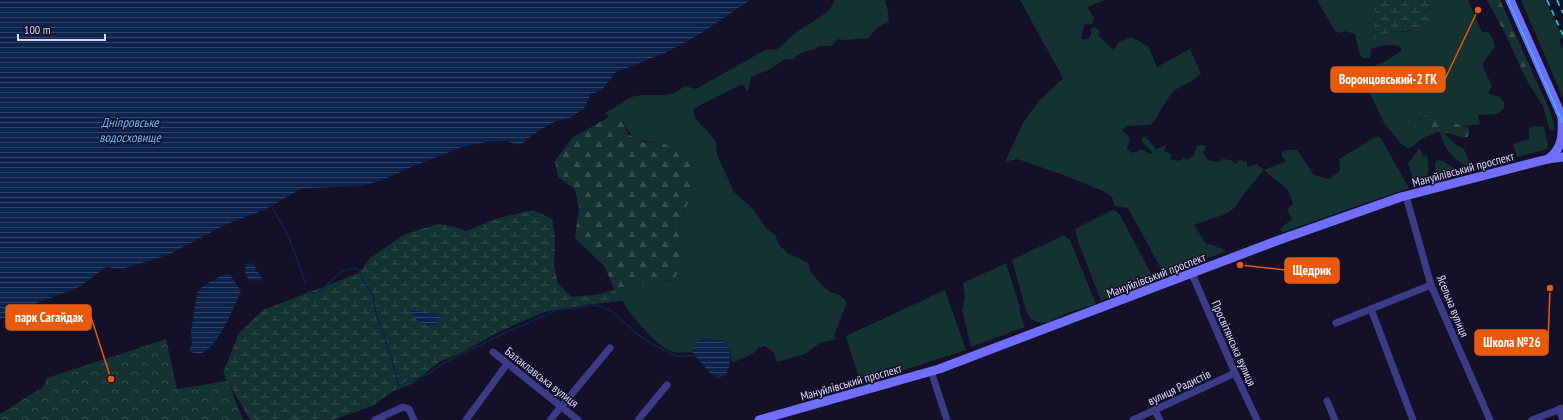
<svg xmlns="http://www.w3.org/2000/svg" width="1563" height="420" viewBox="0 0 1563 420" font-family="'PT Sans Narrow',sans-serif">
<defs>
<pattern id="forest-firs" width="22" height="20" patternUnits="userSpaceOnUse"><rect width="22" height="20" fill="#133231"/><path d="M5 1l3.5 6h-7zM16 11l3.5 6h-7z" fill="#354f50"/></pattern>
<pattern id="wetland-marsh" width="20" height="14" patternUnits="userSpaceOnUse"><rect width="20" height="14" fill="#133231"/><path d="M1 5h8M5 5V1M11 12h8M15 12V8" fill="none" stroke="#354f50"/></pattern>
<pattern id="park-crowns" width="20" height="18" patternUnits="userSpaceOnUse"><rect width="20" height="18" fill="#133231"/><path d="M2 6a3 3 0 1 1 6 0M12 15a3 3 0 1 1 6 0" fill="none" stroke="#354f50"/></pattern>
<pattern id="water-rules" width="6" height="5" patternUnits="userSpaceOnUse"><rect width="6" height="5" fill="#0c244b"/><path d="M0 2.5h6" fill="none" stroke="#2f4366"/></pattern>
</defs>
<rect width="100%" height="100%" fill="#141028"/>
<g fill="#133231">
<path d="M835,0H888L885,1L888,11L889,22C874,28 877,29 867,39C857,37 848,42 838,39L831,46H819L813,50L805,51L797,55L793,60L785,59L770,69L751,77L748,92L742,84L693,109L695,118L716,141L717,155L734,192L754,210L766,228L775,235L780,246L789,254L799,258L808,263L811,273L823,286L830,292L840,295L847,302L834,336L837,339L820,343L805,354L777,362L774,353L765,346L758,348L754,353L732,363L730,350L696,342L692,352C686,353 680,353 674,352C654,347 625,307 615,290L633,284L674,280L684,244L679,225L693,191L661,143C639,141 632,141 622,120L609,117L605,113L631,97L641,95H665L674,93L685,86L696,89L765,50L778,49L795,33L829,11Z"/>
<path d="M1020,0H1105L1090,6L1088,8L1094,18L1092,24L1084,25L1081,38L1084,40L1088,39L1091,35V30L1094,27L1099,30V36L1113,50L1119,42L1131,37L1148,46L1157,67L1190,49L1201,74L1190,82L1173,91L1160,111L1156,119L1150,125L1126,126L1122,130L1130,138L1127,149L1132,153L1136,152L1142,149L1150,154L1153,153L1141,141L1143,137H1146L1156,149L1167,145L1164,151L1172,155L1170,159L1180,161L1184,157L1187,160L1194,155L1197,146L1202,145L1206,146L1203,153L1208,160L1218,162L1222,159L1231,160L1235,164L1240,160L1247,162V167L1257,164L1264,170L1287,161L1282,157V152L1286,150H1297L1314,175L1328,179L1340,171L1339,159L1374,138L1379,137L1383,142L1409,188L1283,232L1280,229L1292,219L1287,210L1293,203L1288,190L1264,170L1247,190L1234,208L1228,213L1194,225L1206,244L1213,245L1226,251L1165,276L1128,208L1115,206L1112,197L1103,191L1061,174L1017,159L1005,162L1023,123L1039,101L1063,78Z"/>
<path d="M1317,0H1374L1376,18L1372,36H1382L1389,32L1413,31L1431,9L1426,0H1468L1482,32H1488L1493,39L1495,47L1482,64L1492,86L1488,93L1492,95L1498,96L1504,102V108L1498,114L1478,115L1480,124L1465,126L1457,124L1427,114L1423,118L1419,119V130L1424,128L1437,132L1421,139L1415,145L1409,148L1402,145L1384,123L1367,87L1363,81L1357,66C1360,68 1363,69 1367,68C1376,67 1395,56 1402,50L1399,46C1389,44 1381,45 1371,49L1370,58H1362L1359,52L1355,34L1345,31L1340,33L1335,31Z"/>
<path d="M1521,0H1545L1563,38L1559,40L1563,49V98Z"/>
<path d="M1531,69C1537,84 1555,115 1554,129L1551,130L1549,128L1543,106L1526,79L1531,75Z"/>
<path d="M1534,126L1544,127L1548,145L1547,149L1517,157L1513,144L1529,139V128Z"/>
<path d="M1440,132L1444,133L1454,143L1464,149L1470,163L1475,171C1456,161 1445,153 1440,132Z"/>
<path d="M1420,148L1423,156L1427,155C1429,164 1429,174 1427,183L1415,186L1408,163Z"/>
<path d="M1437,160L1443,161L1460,172L1435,178V163Z"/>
<path d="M1113,210L1116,211L1120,215L1155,281L1134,289L1122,290L1101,301L1078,241L1075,229Z"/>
<path d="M1064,235L1070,240L1096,304L1066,313L1048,323L1037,322L1031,319L1026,311L1012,260Z"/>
<path d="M1006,263L1020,307V314L1025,327L971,347L962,310L965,297L963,283Z"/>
<path d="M945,290L966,350L863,383L860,382L846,336Z"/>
</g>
<g fill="url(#forest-firs)">
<path d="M1487,0H1500L1531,69V75L1526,79L1506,35Z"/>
<path d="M1428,114L1442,119L1447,118C1453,125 1462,123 1469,129L1468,137L1462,138C1454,133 1447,133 1437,132C1430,131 1427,127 1419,130L1415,127L1417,121L1423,118Z"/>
<path d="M609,117L622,120L628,134L643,142L661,143L684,150L695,169L693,191L679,225L684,244L685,257L674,280L633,284L615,290L604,266L575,238L579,208L575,189L558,177L555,161L572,138Z"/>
</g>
<g fill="url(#wetland-marsh)">
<path d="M1374,0H1426L1431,9V19L1418,30L1389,32L1375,39L1372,36L1376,18Z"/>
<path d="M533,210L552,219L555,238L554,265L558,284L572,297L594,295L615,290L622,301L592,304L544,312L496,333L461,353L439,362L412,384L393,391L372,406L333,420H250L223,373L239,333L263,310L359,273L370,258L405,234L438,224L456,227L466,231L498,218Z"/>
</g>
<path fill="url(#park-crowns)" d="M166,339L177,389L228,381L243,420H0V414L43,387L47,378Z"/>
<g fill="url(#water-rules)">
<path d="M0,0H750L697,36L665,53L616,72L602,90L591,94L584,108L572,117L556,121L538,131L520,145L505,141L487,142L462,147L409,168L383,180L361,186L311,188L301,189L264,210L227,224L168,255L122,269L106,267L79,287L29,306L0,320Z"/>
<path d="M252,263L255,266C256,272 261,273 262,280L260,281L255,280L251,281C245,277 243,269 247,264Z"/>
<path d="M227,273L231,276L241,291C234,307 218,345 204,352C198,355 194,353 189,351L192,343L191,332L197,293L202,287L208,283Z"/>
<path d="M409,310C412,310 437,313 439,315L440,318L436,325L430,326L417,321C415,316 410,315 409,310Z"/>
<path d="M706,338L719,340L727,344C732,356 731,364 726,375L718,378L709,372L692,352L696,342Z"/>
</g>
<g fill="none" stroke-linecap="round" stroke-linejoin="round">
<g stroke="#0c244b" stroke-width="1.5">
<path d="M271,205L288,236L299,264L306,285"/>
<path d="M308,291L312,293L318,292C332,283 340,265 358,269L366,285L372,293L377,317L388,347L399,386L428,374L444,363L505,333L557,310L595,305L612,311L637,334L657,347L677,356H695"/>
</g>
<g stroke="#3d3b87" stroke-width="7">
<path d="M1406,196L1431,285L1490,420"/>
<path d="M1192,274L1235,373L1257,420"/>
<path d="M1371,309L1413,420"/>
<path d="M1336,323L1431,285"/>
<path d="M493,352L578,420"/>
<path d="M931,371L947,420"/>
<path d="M1327,401L1335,420"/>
<path d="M1559,409L1563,420"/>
<path d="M1155,411L1160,420"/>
<path d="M375,420L403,407L409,409L414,420"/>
<path d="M466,420L507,364"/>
<path d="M550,420L610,348"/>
<path d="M638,420L667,385"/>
<path d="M1133,420L1235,373"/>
<path d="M1532,420L1563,408"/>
</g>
<g stroke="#716eff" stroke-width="9">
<path d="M1510,0L1563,119"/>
<path d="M1548,159C1563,149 1563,133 1562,117"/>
<path d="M759,420L939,369L1279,240L1401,197L1548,159L1563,157"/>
</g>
<path stroke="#03e8ff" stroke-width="1" d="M1508,0L1563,123"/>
<g stroke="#03e8ff" stroke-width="1.5" stroke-dasharray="6 5" stroke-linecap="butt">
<path d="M1547,0L1563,35"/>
<path d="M1557,0L1563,13"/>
</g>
</g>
<g text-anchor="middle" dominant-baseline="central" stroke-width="3" stroke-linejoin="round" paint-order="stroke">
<g font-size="12" fill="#dbd7ff" stroke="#141028">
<text transform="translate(1463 169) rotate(-15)">Мануйлівський проспект</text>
<text transform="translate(1156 275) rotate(-21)">Мануйлівський проспект</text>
<text transform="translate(1453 306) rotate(68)">Ясельна вулиця</text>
<text transform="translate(1234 343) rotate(66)">Просвітянська вулиця</text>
<text transform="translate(542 377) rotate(38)">Балаклавська вулиця</text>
<text transform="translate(851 382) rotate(-16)">Мануйлівський проспект</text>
<text transform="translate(1179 387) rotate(-25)">вулиця Радистів</text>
</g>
<g font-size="13" font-style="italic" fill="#65b9ff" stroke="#141028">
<text x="130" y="122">Дніпровське<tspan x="130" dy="15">водосховище</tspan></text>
</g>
</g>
<path fill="none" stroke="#e8590c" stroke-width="1.5" d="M1478 10L1445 79M1240 265L1285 270M111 379L91 317M1550 288L1548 342"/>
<g fill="#e8590c" stroke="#141028" stroke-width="1.5">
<circle cx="1478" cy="10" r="4"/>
<circle cx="1240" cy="265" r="4"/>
<circle cx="111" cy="379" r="4"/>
<circle cx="1550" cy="288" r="4"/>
</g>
<g fill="#e8590c" stroke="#e8590c" stroke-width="1.5">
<rect x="1331" y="67" width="114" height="25" rx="4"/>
<rect x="1285" y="258" width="54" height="25" rx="4"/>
<rect x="6" y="305" width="85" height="25" rx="4"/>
<rect x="1475" y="330" width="73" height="25" rx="4"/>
</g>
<g font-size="13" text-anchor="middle" font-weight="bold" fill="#fff">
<text x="1388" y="84">Воронцовський-2 ГК</text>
<text x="1312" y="275">Щедрик</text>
<text x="49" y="322">парк Сагайдак</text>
<text x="1512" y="347">Школа №26</text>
</g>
<path d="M18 34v6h87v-6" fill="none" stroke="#dbd7ff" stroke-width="2"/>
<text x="24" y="34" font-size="12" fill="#dbd7ff" stroke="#141028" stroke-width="3" paint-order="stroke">100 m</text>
</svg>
